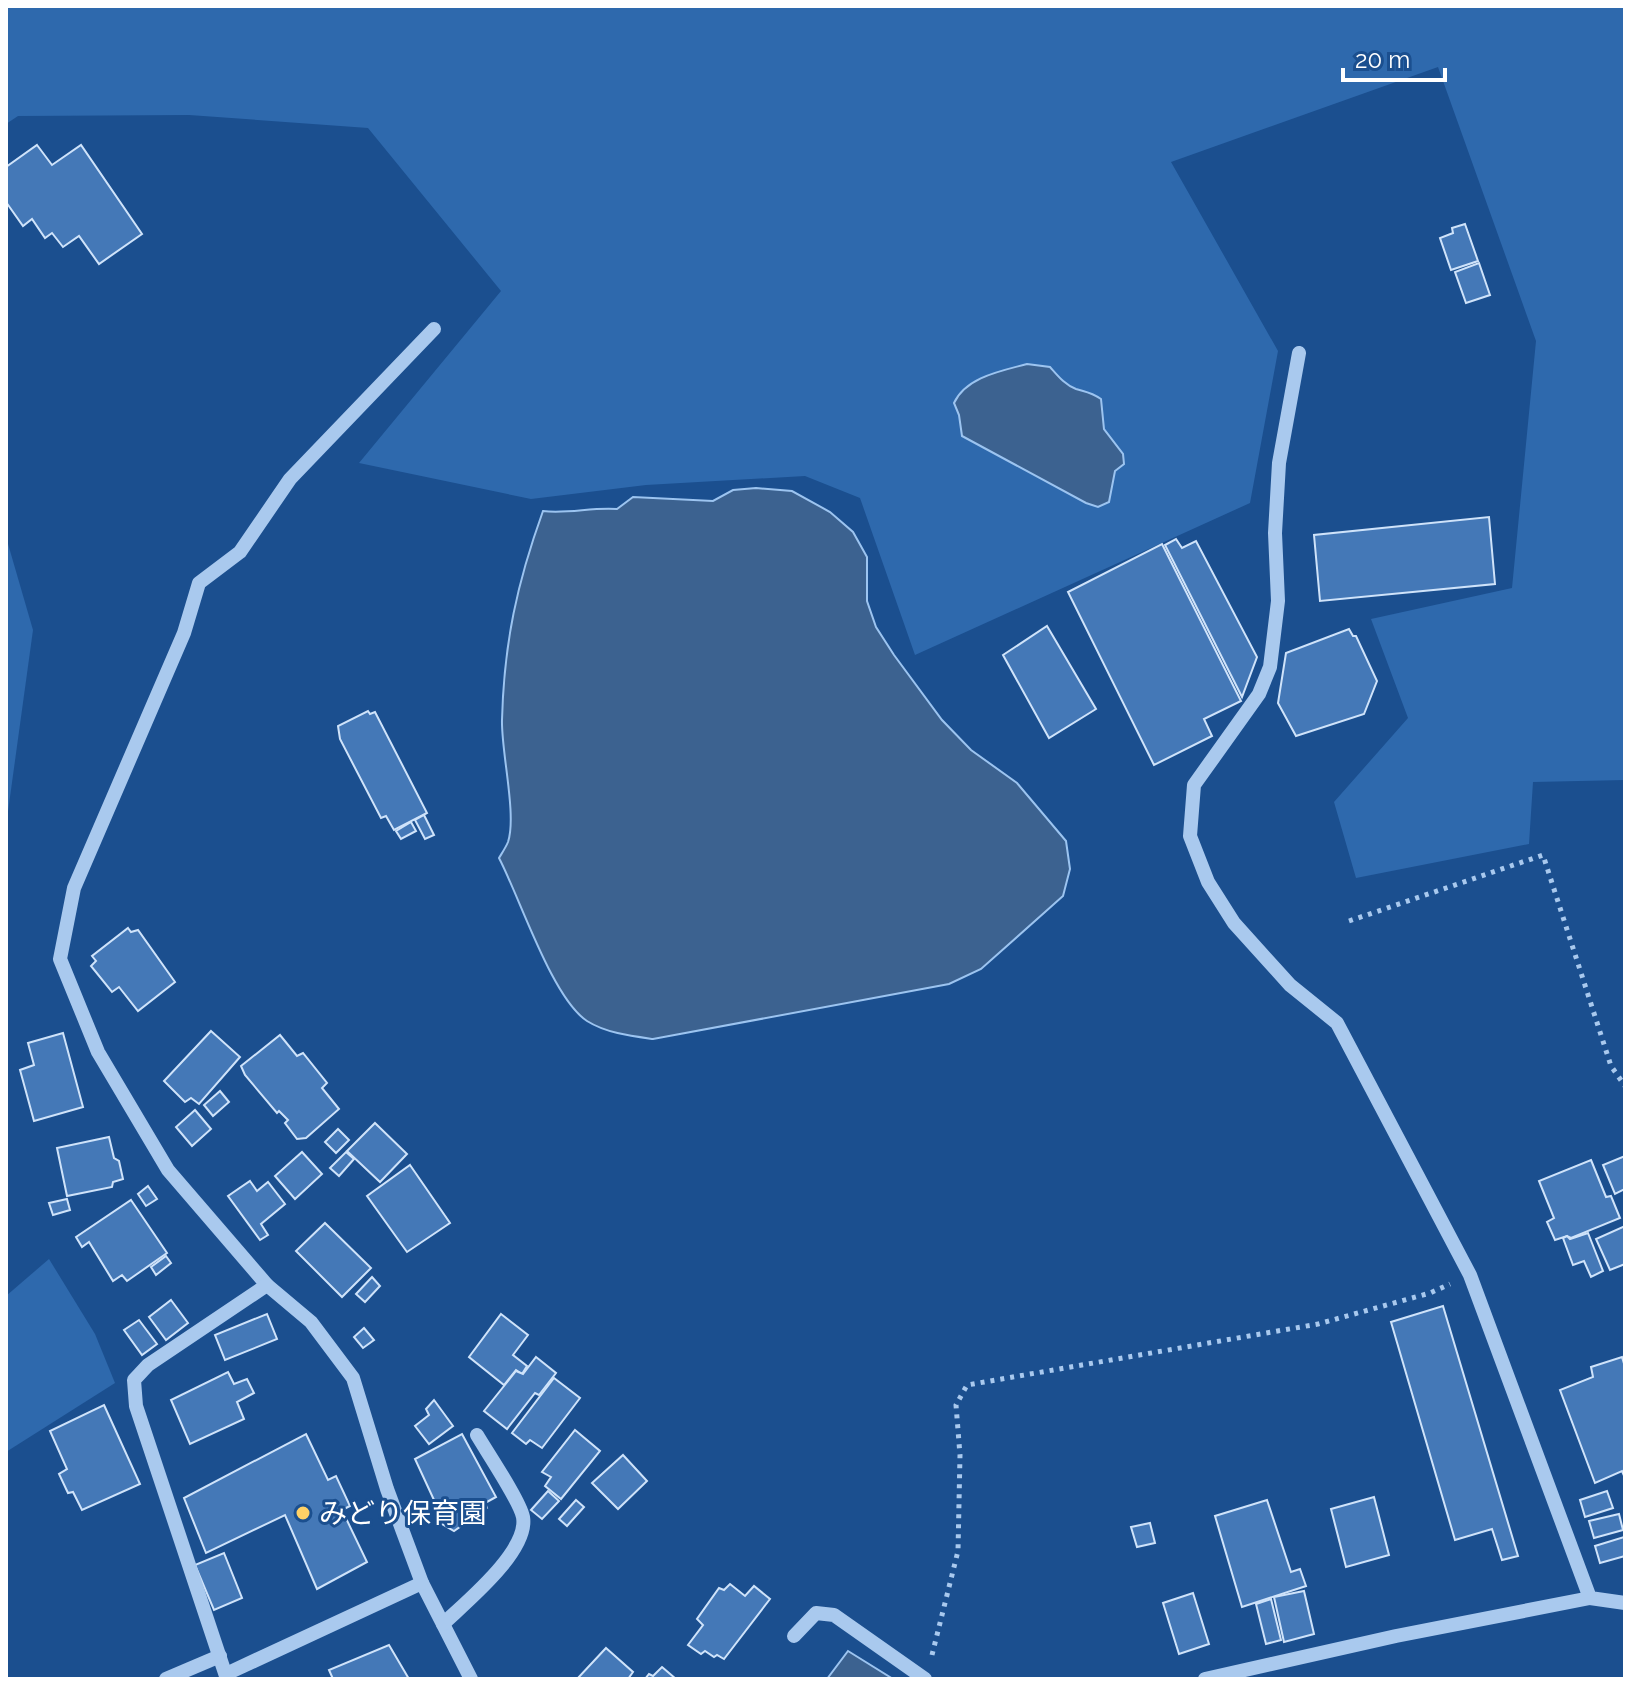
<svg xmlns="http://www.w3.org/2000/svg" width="1631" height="1685" viewBox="0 0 1631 1685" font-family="Raleway,'Noto Sans JP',sans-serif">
<rect width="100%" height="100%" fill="#1b4f8f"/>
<g fill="#2e69ad">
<path d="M6,6H1625V780L1533,782L1529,844L1356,878L1334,802L1408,718L1371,619L1512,588L1536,341L1438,67L1171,162L1278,351L1250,503L915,655L860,498L805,476L646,485L531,499L359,463L501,291L368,128L189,115L18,116L6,124Z"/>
<path d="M6,537L33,630L6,826Z"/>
<path d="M49,1259L95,1334L115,1383L6,1452V1296Z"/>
</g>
<g fill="#3c6290" stroke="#9cc4f0" stroke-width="2">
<path d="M1027,364L1050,367C1058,376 1065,385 1076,389C1086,392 1091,392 1101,399L1104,429L1123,454L1124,464L1115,471L1109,502L1098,507L1086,503L962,436L959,415L954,403C966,377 1001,371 1027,364Z"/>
<path d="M756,488L792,491L830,512L853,532L867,557V601L876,627L894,655L942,720L971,750L1017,783L1066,841L1070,869L1063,896L981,969L949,984L653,1039C631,1036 606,1033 587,1021C552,998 520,898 499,858C502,853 506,847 508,842C517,815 501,751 502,720C504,643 517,583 543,511C568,514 592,507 617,509L633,497L713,501L733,490Z"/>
<path d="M848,1651L893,1679H827Z"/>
</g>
<g fill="#4478b7" stroke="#cfe3fa" stroke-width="2">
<path d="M37,145L52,165L81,145L142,234L99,264L79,236L63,247L52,233L45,238L32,219L23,226L6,202V167Z"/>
<path d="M1465,224L1478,261L1451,270L1440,238L1453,233L1452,228Z"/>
<path d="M1479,263L1490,295L1466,303L1455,272Z"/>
<path d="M1489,517L1495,584L1320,601L1314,535Z"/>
<path d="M1176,539L1182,548L1196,541L1257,657L1242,697L1165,545Z"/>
<path d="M1162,544L1241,701L1204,719L1212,736L1154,765L1068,592Z"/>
<path d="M1047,626L1096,709L1049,738L1003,655Z"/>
<path d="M1349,629L1353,636H1356L1377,681L1364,714L1296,736L1278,703L1286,653Z"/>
<path d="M368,711L370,714L375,712L427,813L394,830L386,816L381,818L340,739L338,726Z"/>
<path d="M424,815L434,835L425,839L415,820Z"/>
<path d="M411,822L416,831L401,839L396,831Z"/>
<path d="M128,928L131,932L138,930L175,982L138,1011L119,987L112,992L91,966L96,961L92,956Z"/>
<path d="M211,1031L240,1057L199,1104L191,1098L185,1102L164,1081Z"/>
<path d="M63,1033L83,1107L34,1121L20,1070L34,1065L28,1043Z"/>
<path d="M280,1035L297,1056L303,1053L327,1083L322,1088L339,1109L306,1138L297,1139L285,1123L288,1120L279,1111L277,1113L245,1075L241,1066Z"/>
<path d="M220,1091L229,1102L213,1116L204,1105Z"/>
<path d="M195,1110L211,1129L192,1146L176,1127Z"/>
<path d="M375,1123L407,1154L380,1182L347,1151Z"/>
<path d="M338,1129L349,1140L336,1153L325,1142Z"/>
<path d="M109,1137L114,1158L119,1161L123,1179L113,1182L112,1187L67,1196L57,1148Z"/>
<path d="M302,1152L322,1174L295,1199L275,1176Z"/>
<path d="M346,1152L354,1159L339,1176L330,1168Z"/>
<path d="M1625,1156V1189L1615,1194L1603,1165Z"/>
<path d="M1591,1160L1606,1197L1611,1196L1620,1218L1571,1238L1567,1236L1555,1240L1547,1222L1554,1218L1539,1181Z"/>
<path d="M410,1165L450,1223L407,1252L367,1196Z"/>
<path d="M250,1181L257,1191L268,1182L285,1204L261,1224L268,1235L260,1240L228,1196Z"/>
<path d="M148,1186L157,1199L146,1206L138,1194Z"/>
<path d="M67,1199L70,1210L53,1215L49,1203Z"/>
<path d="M131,1200L167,1253L127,1281L122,1275L113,1281L89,1242L82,1247L76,1237Z"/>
<path d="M325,1223L371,1268L342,1297L296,1251Z"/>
<path d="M1625,1226V1264L1610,1270L1596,1239Z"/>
<path d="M1588,1233L1603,1271L1591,1277L1584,1261L1573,1265L1563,1238L1567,1236L1570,1239Z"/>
<path d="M166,1256L171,1263L156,1275L151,1267Z"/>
<path d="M372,1277L380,1286L365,1302L356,1294Z"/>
<path d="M171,1300L188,1323L166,1340L149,1317Z"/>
<path d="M1443,1306L1518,1556L1502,1560L1492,1529L1455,1540L1391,1322Z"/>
<path d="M267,1314L277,1339L225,1360L215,1335Z"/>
<path d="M501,1314L528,1335L513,1355L527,1366L522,1374L516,1370L504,1385L469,1357Z"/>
<path d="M139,1320L157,1344L142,1355L124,1330Z"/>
<path d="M364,1328L374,1340L363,1348L354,1337Z"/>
<path d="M536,1357L556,1373L539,1395L535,1393L507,1429L484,1411L516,1371L523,1374Z"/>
<path d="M1622,1357L1625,1367V1478L1622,1471L1595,1483L1560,1390L1593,1377L1591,1367Z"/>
<path d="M228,1372L234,1384L247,1379L254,1393L237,1402L244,1419L190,1444L171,1400Z"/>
<path d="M554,1378L580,1398L542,1448L530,1440L526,1444L512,1433Z"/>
<path d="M434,1400L453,1426L429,1444L415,1426L429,1415L426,1409Z"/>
<path d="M104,1405L140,1484L82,1510L73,1492L68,1493L59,1474L67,1469L50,1431Z"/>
<path d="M575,1430L600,1451L561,1499L545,1486L551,1477L542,1472Z"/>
<path d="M306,1434L328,1480L336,1476L350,1506L342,1510L367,1562L317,1589L285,1515L206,1553L184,1498Z"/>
<path d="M462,1434L496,1497L485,1503L487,1508L454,1531L442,1524L431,1502L434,1500L415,1459Z"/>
<path d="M623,1455L647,1481L618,1509L592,1483Z"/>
<path d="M548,1491L559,1501L542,1519L531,1510Z"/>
<path d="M1607,1491L1613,1508L1585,1517L1580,1500Z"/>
<path d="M1374,1497L1389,1555L1346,1567L1331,1509Z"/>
<path d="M576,1500L584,1507L567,1526L559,1519Z"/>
<path d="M1267,1500L1291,1572L1300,1569L1306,1586L1242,1607L1215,1516Z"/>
<path d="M1619,1514L1623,1530L1594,1538L1589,1521Z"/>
<path d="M1150,1523L1155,1543L1137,1547L1131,1527Z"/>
<path d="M1624,1537L1625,1556L1600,1563L1595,1546Z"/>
<path d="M224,1553L242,1598L214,1610L195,1565Z"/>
<path d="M730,1584L745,1596L754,1586L770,1599L724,1659L717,1655L714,1657L705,1651L701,1654L688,1645L703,1625L697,1619L719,1588L724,1590Z"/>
<path d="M1304,1591L1314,1634L1284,1642L1274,1597Z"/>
<path d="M1193,1593L1209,1644L1179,1654L1163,1603Z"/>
<path d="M1271,1599L1281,1640L1266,1644L1256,1604Z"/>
<path d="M389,1645L409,1679H333L329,1670Z"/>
<path d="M606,1648L633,1672L628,1679H577Z"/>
<path d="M662,1667L676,1679H645L649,1674L653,1676Z"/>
</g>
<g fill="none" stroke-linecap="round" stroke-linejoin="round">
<g stroke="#a9c9ee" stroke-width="5" stroke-dasharray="4 6" stroke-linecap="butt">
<path d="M1349,921L1543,855L1611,1066L1625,1086"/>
<path d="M932,1655L958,1551L960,1455L956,1405L967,1385L1318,1324L1430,1293L1450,1284"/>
</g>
<g stroke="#a9c9ee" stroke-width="14">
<path d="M434,329L290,479L240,552L199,583L184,633L74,888L60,959L98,1052L168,1170L267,1285L311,1322L353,1378L387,1489L422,1583L471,1679"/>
<path d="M1299,353L1279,463L1275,533L1278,601L1270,667L1259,694L1194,785L1190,836L1208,882L1234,923L1290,985L1337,1023L1470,1275L1590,1598L1625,1603"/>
<path d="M443,1624C466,1602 529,1551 523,1517C520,1501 487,1452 477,1435"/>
<path d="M794,1636L816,1613L834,1615L925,1679"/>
<path d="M226,1674L422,1583"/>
<path d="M166,1679L220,1656"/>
<path d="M227,1679L136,1406L134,1380L148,1365L267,1285"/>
<path d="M1205,1679L1396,1636L1590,1598"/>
</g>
</g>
<circle fill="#ffd166" stroke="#1b4f8f" stroke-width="3" cx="303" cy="1513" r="8"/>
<g text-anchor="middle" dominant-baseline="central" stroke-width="6" stroke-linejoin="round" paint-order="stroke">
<g font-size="28" fill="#fff" stroke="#1b4f8f" text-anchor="start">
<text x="319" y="1513">みどり保育園</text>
</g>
</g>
<rect width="1631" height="1685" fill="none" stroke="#ffffff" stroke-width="16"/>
<path d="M1343 68v12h102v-12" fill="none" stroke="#ffffff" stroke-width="4"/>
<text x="1355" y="68" font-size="24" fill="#ffffff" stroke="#1b4f8f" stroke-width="6" paint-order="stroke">20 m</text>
</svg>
